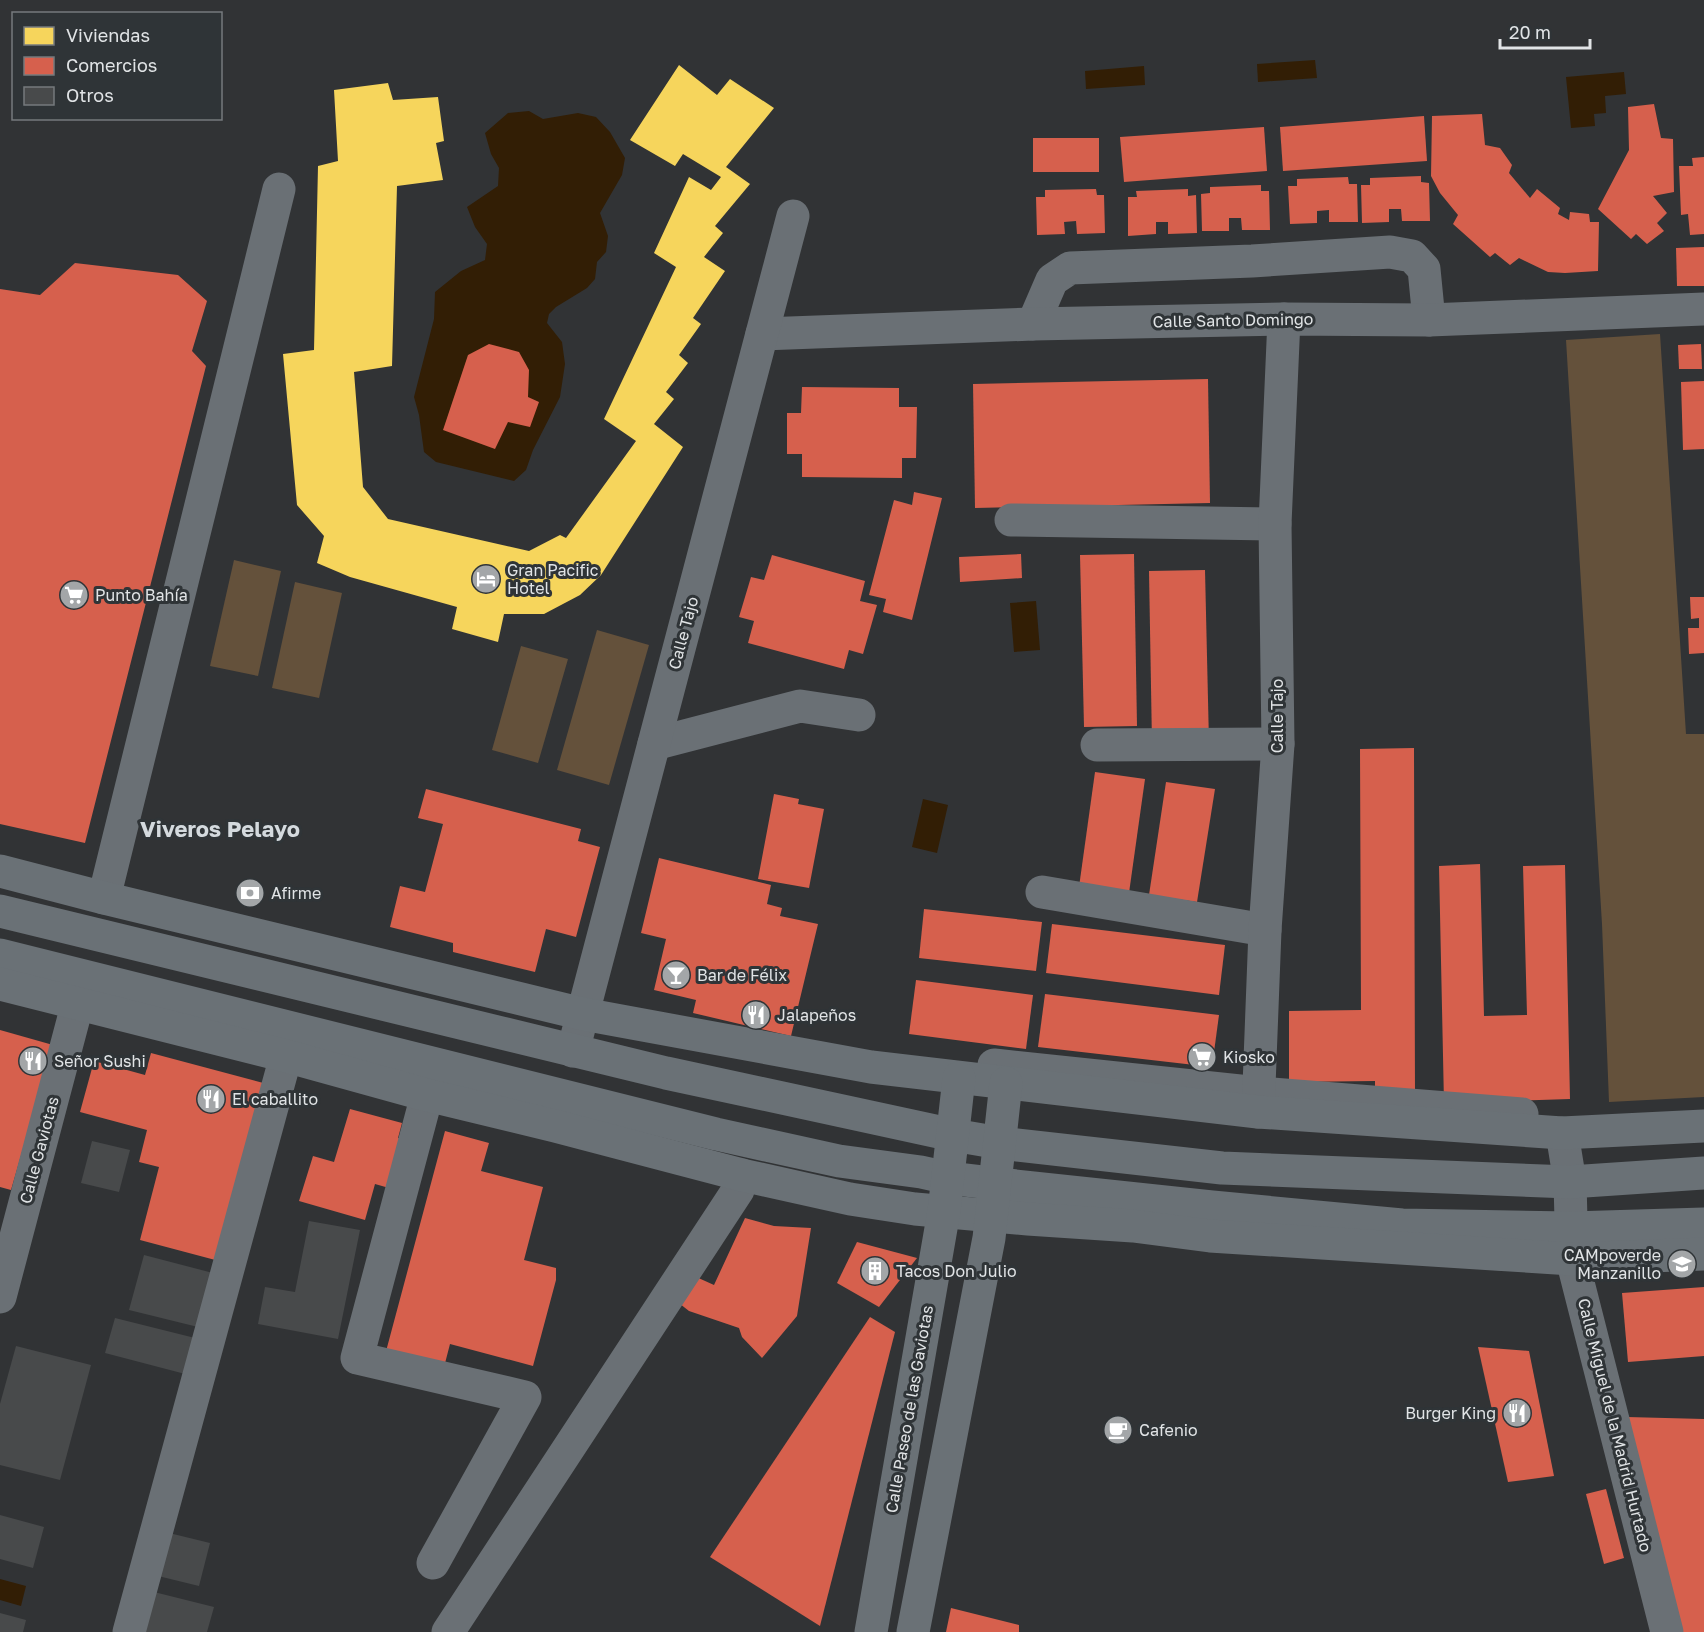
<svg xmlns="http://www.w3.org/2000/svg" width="1704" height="1632" viewBox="0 0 1704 1632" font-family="'Golos Text',sans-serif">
<rect width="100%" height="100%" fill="#313335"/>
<g fill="#64513b">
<path d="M1660,334L1686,734H1704V1097L1609,1102L1602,924L1566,340Z"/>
<path d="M234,560L281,571L258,676L210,666Z"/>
<path d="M295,582L342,593L319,698L272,688Z"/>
<path d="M597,630L649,645L609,785L557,770Z"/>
<path d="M521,646L568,659L538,763L492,750Z"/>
</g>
<g fill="#321e05">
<path d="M1315,60L1317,78L1258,82L1257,64Z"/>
<path d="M1144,66L1145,85L1086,89L1085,71Z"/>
<path d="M1624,72L1626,94L1605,96L1606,113L1594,114L1595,126L1571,128L1566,77Z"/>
<path d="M529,111L543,119L578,113L596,117L610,132L625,158L622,175L600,213L608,236L606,252L597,262L595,279L587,288L556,307L549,314L547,323L562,342L565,364L560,397L533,450L526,470L514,481L436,462L424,452L419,415L414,397L434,319L435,292L461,271L485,260L487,244L475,227L467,207L498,186L499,168L491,154L485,133L508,113Z"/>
<path d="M1036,601L1040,650L1014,652L1010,603Z"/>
<path d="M923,799L948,805L937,853L912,847Z"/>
<path d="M0,1579L26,1586L21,1606L0,1600Z"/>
</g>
<path fill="#f6d55c" d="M679,65L717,95L730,79L774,108L726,167L750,184L715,226L723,233L704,257L725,271L693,318L701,324L679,355L688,363L666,392L674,399L654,424L683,447L601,575L580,595L544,614H504L498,642L452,629L457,607L350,577L317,563L324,536L297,505L283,354L314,350L318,166L338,161L334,90L388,83L393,100L438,97L444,141L436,143L443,180L397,186L392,366L354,372L363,487L388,519L529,551L560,535L566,538L636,441L604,419L676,267L654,253L689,177L711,190L721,177L683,154L675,166L630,140Z"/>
<g fill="#d6604d">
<path d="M1654,104L1661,138L1673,139L1674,192L1653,196L1667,213L1657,223L1664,231L1647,244L1636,234L1631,239L1598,209L1629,150L1628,107Z"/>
<path d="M1482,114L1485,145L1500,148L1512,165L1509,173L1530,198L1537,189L1560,208L1558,214L1569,220L1570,212L1589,214L1590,222H1599L1598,271L1565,273L1548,272L1519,258L1510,265L1495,253L1490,257L1453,224L1458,215L1440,193L1431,176L1432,116Z"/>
<path d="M1424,116L1427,161L1283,171L1280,127Z"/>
<path d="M1264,127L1267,171L1124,182L1120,137Z"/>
<rect x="1033" y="138" width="66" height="34"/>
<path d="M1704,157V234L1690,235L1688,214L1681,215L1679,166H1693L1692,158Z"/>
<path d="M1421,176V182L1429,183L1430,221H1402L1401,209H1389V222L1362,223L1361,185H1370V178Z"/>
<path d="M1348,177L1349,184H1357L1358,222H1329V210L1317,211V223L1290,224L1288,186H1297V179Z"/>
<path d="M1261,185V191H1269L1270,230H1242L1241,218H1229V231H1202L1201,194L1210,193V187Z"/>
<path d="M1096,189L1097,195H1104L1105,233L1077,234L1076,221L1064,222L1065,234L1037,235L1036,197H1045V190Z"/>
<path d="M1188,189V196L1196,195L1197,233L1168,234V222H1156V234L1128,236V197H1137L1136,191Z"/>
<path d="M1704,247V286H1677L1676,248Z"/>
<path d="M75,263L178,275L207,301L192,351L206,366L85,843L0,824V289L40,295Z"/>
<path d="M489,344L519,352L529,370L528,397L539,402L530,427L508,422L495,449L443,430L468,355Z"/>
<path d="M1701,344L1702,369H1679L1678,345Z"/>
<path d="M1208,379L1210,503L975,508L973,384Z"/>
<path d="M1704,381V449L1683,450L1681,382Z"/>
<path d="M802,387L899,388V407H917L916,458H902V478L802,477V454H787V413H801Z"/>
<path d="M914,492L942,498L912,620L883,612L886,599L869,595L894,500L912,505Z"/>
<path d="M1021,554L1022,578L960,582L959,557Z"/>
<path d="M1134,554L1137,726L1084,727L1080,555Z"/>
<path d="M772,555L865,581L860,601L877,605L863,654L849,650L844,669L748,643L754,621L739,617L751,577L764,580Z"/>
<path d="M1205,570L1209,743L1152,744L1149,571Z"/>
<path d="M1690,597H1704V653L1689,654L1688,628H1699V618L1691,619Z"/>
<path d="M1414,748L1415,1097L1375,1098V1081L1289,1082V1011L1361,1010L1360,749Z"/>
<path d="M1095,772L1145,779L1129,893L1079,887Z"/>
<path d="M1166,782L1215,789L1197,902L1149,895Z"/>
<path d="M426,789L581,829L578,841L600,847L576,937L546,929L535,972L453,952V943L390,927L400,886L425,892L443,824L418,818Z"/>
<path d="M774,794L799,799L798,804L824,809L809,888L758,879Z"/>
<path d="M659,858L771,885L767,904L782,908L780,916L818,924L791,1036L693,1013L696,1000L654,990L666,939L641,933Z"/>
<path d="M1480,864L1484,1016L1527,1015L1523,866L1565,865L1570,1099L1444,1103L1439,866Z"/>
<path d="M924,909L1042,922L1036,971L919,958Z"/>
<path d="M1052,924L1225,945L1219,995L1046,973Z"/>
<path d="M916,980L1033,995L1026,1049L909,1034Z"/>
<path d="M1045,994L1219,1015L1212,1067L1038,1047Z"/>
<path d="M0,1030L53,1045L11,1190L0,1187Z"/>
<path d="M151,1053L267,1084L219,1261L140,1240L159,1167L139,1162L147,1130L80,1112L94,1061L145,1075Z"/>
<path d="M350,1109L402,1123L398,1138L410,1141L396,1190L375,1184L365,1220L299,1201L313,1156L334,1162Z"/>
<path d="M445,1131L489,1143L481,1171L543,1187L524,1260L556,1268V1280L533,1366L450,1344L443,1371L385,1355Z"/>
<path d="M745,1218L774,1226L811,1228L797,1316L762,1358L742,1337L739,1328L689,1311L675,1300L694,1276L714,1285Z"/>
<path d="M857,1242L917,1258L879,1307L837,1283Z"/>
<path d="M1704,1287V1356L1628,1362L1622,1293Z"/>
<path d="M870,1317L895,1332L820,1626L710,1557Z"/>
<path d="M1478,1347L1529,1351L1554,1476L1508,1482Z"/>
<path d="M1627,1417L1704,1419V1632H1681Z"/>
<path d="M1606,1489L1624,1558L1604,1564L1586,1494Z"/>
<path d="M951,1608L1019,1625V1632H946Z"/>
</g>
<g fill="#484a4b">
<path d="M92,1141L130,1150L119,1192L81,1183Z"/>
<path d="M309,1221L360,1230L338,1339L258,1324L265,1287L295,1292Z"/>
<path d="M144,1255L213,1273L198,1327L129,1310Z"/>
<path d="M115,1318L199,1339L189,1375L105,1353Z"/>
<path d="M16,1346L91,1365L60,1480L0,1465V1404Z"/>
<path d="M0,1515L44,1527L33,1568L0,1559Z"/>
<path d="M165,1532L210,1543L199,1586L154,1575Z"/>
<path d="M154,1592L214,1607L207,1632H144Z"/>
<path d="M0,1613L26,1620L23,1632H0Z"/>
</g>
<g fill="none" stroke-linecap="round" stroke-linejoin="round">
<g stroke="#6a7075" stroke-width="33">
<path d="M1033,324L1052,280L1070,268L1252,261L1390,252L1412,256L1424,269L1429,320"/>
<path d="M762,334L1033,324L1284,319L1429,320L1704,309"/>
<path d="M1011,520L1275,524"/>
<path d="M654,744L800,706L859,715"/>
<path d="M1097,745L1278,744"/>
<path d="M1042,892L1265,930"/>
<path d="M104,898L279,189"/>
<path d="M573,1051L793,216"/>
<path d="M994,1065L1259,1093L1522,1114"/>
<path d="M427,1095L357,1358L525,1397L433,1563"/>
<path d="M1258,1112L1265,930L1278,744L1275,524L1284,319"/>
<path d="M1562,1133L1570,1182L1572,1259L1667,1632"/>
<path d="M0,1297L78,1002"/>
<path d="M129,1632L286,1056"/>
<path d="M448,1632L738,1190L742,1175"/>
</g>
<g stroke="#6a7176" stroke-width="33">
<path d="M0,871L104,898L583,1014L871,1067L1258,1112L1562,1133L1704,1126"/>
<path d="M0,911L666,1073L953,1135L1000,1143L1222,1168L1570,1182L1704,1173"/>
<path d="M0,955L716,1134L839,1161L921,1172L948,1178L1033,1188L1212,1207L1402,1225L1571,1228L1704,1224"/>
<path d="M0,984L286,1056L427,1095L555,1126L742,1175L850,1199L915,1209L1028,1219L1133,1226L1210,1236L1572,1259L1704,1254"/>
<path d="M871,1632L944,1211L959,1078"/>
<path d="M913,1632L989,1238L1006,1083"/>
</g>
</g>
<defs>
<g id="hotel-disc" transform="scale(1.5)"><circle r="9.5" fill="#a3a6a8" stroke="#2f3437"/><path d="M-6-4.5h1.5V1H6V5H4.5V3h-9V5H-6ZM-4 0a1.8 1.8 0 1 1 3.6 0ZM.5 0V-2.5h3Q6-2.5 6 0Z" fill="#fff"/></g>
<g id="supermarket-disc" transform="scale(1.5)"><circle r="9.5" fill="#a3a6a8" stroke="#2f3437"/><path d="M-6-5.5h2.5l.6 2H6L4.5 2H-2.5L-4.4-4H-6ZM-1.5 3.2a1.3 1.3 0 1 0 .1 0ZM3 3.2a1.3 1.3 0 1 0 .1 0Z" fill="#fff"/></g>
<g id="bank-disc" transform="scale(1.5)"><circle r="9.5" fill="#a3a6a8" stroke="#2f3437"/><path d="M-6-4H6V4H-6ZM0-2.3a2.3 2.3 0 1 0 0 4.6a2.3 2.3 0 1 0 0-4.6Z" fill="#fff"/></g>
<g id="bar-disc" transform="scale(1.5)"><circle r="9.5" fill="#a3a6a8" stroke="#2f3437"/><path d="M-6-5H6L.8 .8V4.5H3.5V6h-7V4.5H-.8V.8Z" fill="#fff"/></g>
<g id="restaurant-disc" transform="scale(1.5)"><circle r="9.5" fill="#a3a6a8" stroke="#2f3437"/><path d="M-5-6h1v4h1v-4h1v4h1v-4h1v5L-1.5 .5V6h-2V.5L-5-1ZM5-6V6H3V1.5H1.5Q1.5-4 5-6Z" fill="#fff"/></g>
<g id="school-disc" transform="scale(1.5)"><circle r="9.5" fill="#a3a6a8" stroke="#2f3437"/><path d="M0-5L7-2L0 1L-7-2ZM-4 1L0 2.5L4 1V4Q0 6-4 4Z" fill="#fff"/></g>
<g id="building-disc" transform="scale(1.5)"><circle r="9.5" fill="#a3a6a8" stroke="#2f3437"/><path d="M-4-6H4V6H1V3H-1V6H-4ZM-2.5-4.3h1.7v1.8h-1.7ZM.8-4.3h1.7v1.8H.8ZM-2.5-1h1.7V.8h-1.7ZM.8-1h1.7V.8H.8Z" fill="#fff"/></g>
<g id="cafe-disc" transform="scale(1.5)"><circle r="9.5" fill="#a3a6a8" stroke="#2f3437"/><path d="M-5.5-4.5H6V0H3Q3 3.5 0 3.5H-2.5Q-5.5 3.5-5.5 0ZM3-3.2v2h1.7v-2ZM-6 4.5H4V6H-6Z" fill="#fff"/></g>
</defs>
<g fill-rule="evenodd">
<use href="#hotel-disc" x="486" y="579"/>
<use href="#supermarket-disc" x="74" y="595"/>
<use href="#bank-disc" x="250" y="893"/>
<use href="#bar-disc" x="676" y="975"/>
<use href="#restaurant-disc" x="756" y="1015"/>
<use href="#supermarket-disc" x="1202" y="1057"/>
<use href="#restaurant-disc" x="33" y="1061"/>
<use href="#restaurant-disc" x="211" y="1099"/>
<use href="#school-disc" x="1682" y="1264"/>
<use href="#building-disc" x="875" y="1271"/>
<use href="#restaurant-disc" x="1517" y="1413"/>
<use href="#cafe-disc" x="1118" y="1430"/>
</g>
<g text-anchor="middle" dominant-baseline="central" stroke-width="6" stroke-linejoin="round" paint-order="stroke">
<g font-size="16" fill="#e1e4e6" stroke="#2f3437">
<text transform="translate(1233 320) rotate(-1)">Calle Santo Domingo</text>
<text transform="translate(683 633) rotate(-75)">Calle Tajo</text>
<text transform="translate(1277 716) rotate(-90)">Calle Tajo</text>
<text transform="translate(39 1150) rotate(-75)">Calle Gaviotas</text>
<text transform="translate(909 1409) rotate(-80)">Calle Paseo de las Gaviotas</text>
<text transform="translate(1615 1425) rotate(76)">Calle Miguel de la Madrid Hurtado</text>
</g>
<g font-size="16" fill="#e1e4e6" stroke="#2f3437" text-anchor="start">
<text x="507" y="570">Gran Pacific<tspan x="507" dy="18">Hotel</tspan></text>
<text x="95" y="595">Punto Bahía</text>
<text x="271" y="893">Afirme</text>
<text x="697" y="975">Bar de Félix</text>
<text x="777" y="1015">Jalapeños</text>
<text x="1223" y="1057">Kiosko</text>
<text x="54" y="1061">Señor Sushi</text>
<text x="232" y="1099">El caballito</text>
<text x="1661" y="1255" text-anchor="end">CAMpoverde<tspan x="1661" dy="18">Manzanillo</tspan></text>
<text x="896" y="1271">Tacos Don Julio</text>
<text x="1496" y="1413" text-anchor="end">Burger King</text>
<text x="1139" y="1430">Cafenio</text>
</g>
<g font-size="22" font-weight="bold" fill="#d4dade" stroke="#2f3437">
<text x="220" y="828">Viveros Pelayo</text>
</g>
</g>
<rect x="12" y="12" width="210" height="108" fill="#2f3437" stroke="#767a7d" stroke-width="1.5"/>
<rect x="24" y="27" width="30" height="18" fill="#f6d55c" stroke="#767a7d" stroke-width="1.5"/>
<text x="66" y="42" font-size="18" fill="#e1e4e6">Viviendas</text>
<rect x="24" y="57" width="30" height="18" fill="#d6604d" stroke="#767a7d" stroke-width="1.5"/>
<text x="66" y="72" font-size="18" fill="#e1e4e6">Comercios</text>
<rect x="24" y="87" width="30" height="18" fill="#484a4b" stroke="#767a7d" stroke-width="1.5"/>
<text x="66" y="102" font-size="18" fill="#e1e4e6">Otros</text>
<path d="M1500 39v9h90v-9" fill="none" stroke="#e1e4e6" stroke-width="3"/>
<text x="1509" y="39" font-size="18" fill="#e1e4e6" stroke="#2f3437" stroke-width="4.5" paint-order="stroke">20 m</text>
</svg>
